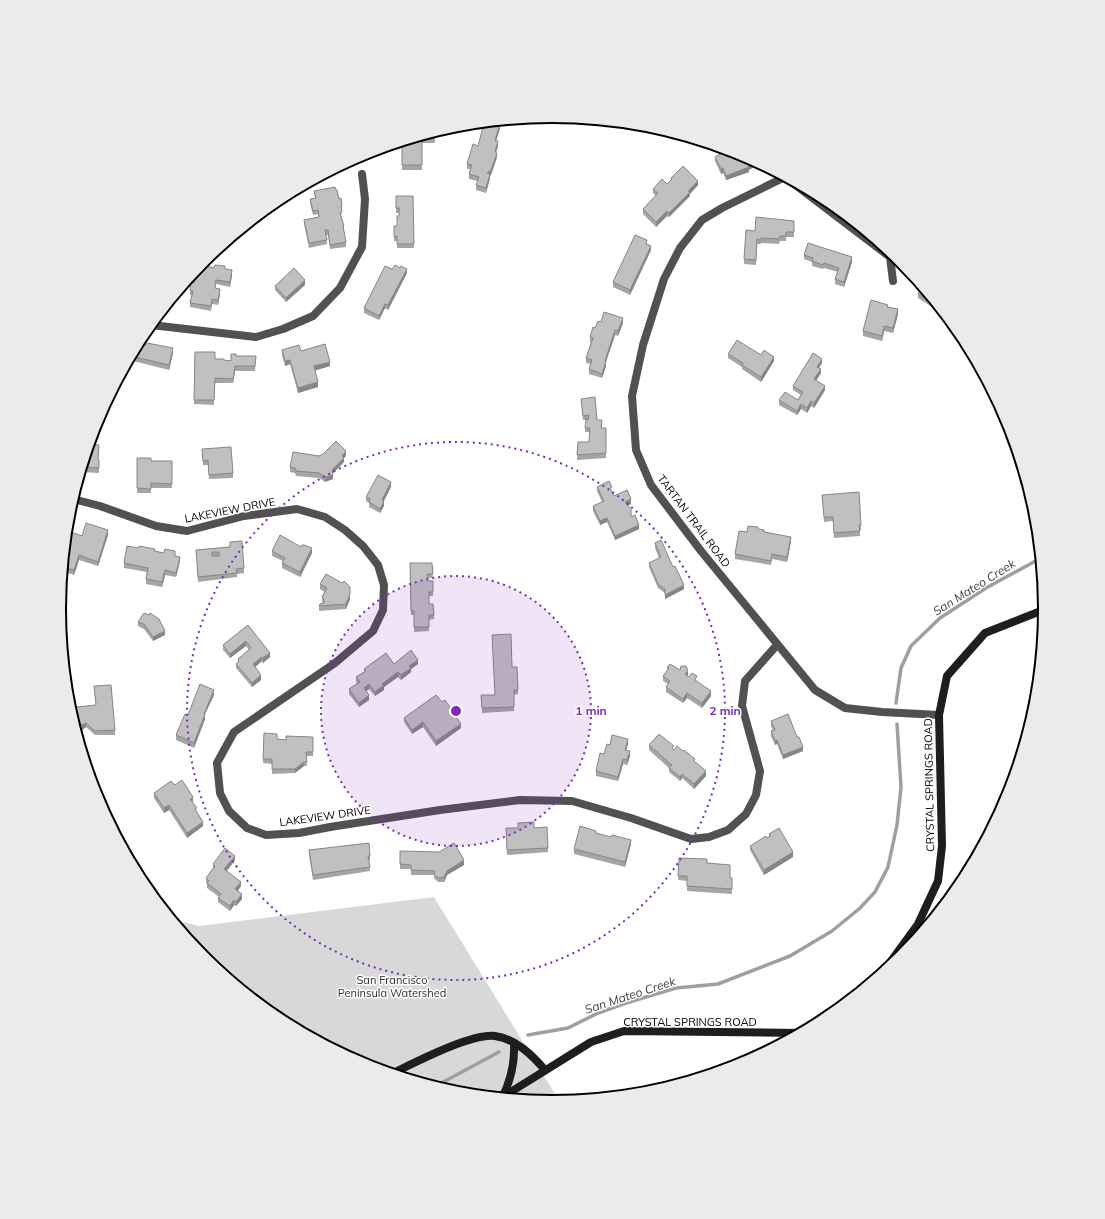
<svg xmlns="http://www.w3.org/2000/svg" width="1105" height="1219" viewBox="0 0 1105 1219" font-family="Mulish,sans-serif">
<rect width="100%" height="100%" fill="#fff"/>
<path fill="#d8d8d8" d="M434,897L560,1102L552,1103L456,1093L363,1065L278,1020L203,958L171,919L199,926Z"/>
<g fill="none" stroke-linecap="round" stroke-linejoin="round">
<g stroke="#9f9f9f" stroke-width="3.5">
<path d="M896,703L901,668L911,646L940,618L986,588L1041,558"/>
<path d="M528,1035L568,1028L598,1013L626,1003L676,988L718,984L790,956L832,931L859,909L875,892L888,867L897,825L901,787L897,724"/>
<path d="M434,1087L499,1052"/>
</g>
<g stroke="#515151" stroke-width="8">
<path d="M785,177L722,208L702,220L680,248L664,279L643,345L632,396L636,450L651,485L701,551L815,690L845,708L882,712L939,715"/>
<path d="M785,177L890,257L893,281"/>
<path d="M151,325L256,337L283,329L313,316L340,288L362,247L365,199L362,174"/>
<path d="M73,499L100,506L156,526L187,531L244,516L297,509L325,517L345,530L363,546L378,565L384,585L383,610L373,631L335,663L234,732L217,763L220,793L229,811L247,828L266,835L299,833L330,827L440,810L520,800L572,801L631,818L691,839L709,837L728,830L746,814L756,795L760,771L742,706L745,681L777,645"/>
</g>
<g stroke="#1e1e1e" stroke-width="8">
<path d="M880,976L918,924L938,881L942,846L939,715L947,676L985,633L1046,609"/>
<path d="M391,1074C414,1063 471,1033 495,1036C516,1039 532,1055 545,1070"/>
<path d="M501,1098L591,1042L624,1031L801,1033"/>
<path d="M502,1098C511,1080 515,1062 514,1043"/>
</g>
</g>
<g fill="#a5a5a5">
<path d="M500,128L496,141L498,146L496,152L497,157L491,175L490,176V178L486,193L476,190V185L478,181L469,179V174L470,169H467V164L478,146Z"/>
<path d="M435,132V143H422V170H402V145H391Z"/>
<path d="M742,154L760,163L749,170V172L726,180L723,173L721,174L715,161V157Z"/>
<path d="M333,170L332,174L327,173Z"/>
<path d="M671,178L698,185L690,194V196L669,217L667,216L656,227L643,214V209L656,196L653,193V189L667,184L671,180Z"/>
<path d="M336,190L342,206L341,217L344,231H343L346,242V247L330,249L328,235H326L327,244L309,248L304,224V220L318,217V214L313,215L310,203V199L315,198L314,191Z"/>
<path d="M396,196H413L414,248H397V241H394V226H397L399,216V213H396Z"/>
<path d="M794,221V237H786V241H780L779,244L761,243V244H757L756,265L744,264V259L755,231Z"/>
<path d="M651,250L630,295L613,287V282Z"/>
<path d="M804,255L852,262L844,287L835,284V279L838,272L824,268L823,269L812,266V262L804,259Z"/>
<path d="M200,265L225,269L232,275L230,287L216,284L215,288L220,294L218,305L212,304L211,311L190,307V303L192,295H190V290L194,283V280L188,279Z"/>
<path d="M392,269L407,273L388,310L385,308L379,320L364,313V308Z"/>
<path d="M305,285L286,302L275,290V286Z"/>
<path d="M918,294L935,301L932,307L918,298Z"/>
<path d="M888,307L898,314L893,333L884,331L882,341L863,336V331Z"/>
<path d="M601,322L623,323L618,336L615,335L606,361V366L602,378L589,374V369L591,364L586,363V358L591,343L590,342V337L595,328Z"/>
<path d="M138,343L173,353L169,370L129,360Z"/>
<path d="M282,350L301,351L330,366L315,370L318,387L298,393L290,364L285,366L282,355Z"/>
<path d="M195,352L215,359L224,360L231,361L236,356H256L255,371H235L233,383H215L214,405L194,404Z"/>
<path d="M728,354L761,355L774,361L761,382L742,369V367L728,358Z"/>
<path d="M822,363L819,368L821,373L816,380L825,390L814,408L811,406L807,413L801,409L797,415L779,405V400H798L801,395L793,390V386Z"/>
<path d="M581,399L597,420L602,428H606V458L577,460L578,442H589V432H585L586,420H583Z"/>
<path d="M90,444L99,449L98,460H99V473L81,472Z"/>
<path d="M202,449L233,473V478L209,479L208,465H203Z"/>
<path d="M319,456H346L344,458V462L333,473V479L325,482L319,478L296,476L295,473L290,472V467Z"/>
<path d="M137,458L151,461H172V488H151V493H137Z"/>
<path d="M391,487L384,501V506L380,513L369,507V503L366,501V497Z"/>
<path d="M597,487L612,492L614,496L631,504L628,505L631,517L639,529L615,540L607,522L600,525L593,511V506L602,502L597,491Z"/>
<path d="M822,495L861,525V530H860V536L834,538L833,521L824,522Z"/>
<path d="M758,529L791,541L787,562L772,559L771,565L735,559V554L747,532Z"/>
<path d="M108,535L98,566L79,560L74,575L63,571L66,536H82Z"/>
<path d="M230,542L244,568V573L237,574V577L198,582L196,550L230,547Z"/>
<path d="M655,543L684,589L665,599V593L658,588L649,567V563L659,558L655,548Z"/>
<path d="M301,547L312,553L300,577L282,568V563L283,561L272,556V551Z"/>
<path d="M155,551L175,556L180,561L176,577L165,575L162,587L146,584V579L147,572L124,568V563Z"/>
<path d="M410,563H432L433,578H428V581L433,592V596H429V604L434,615V619L429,620V631L414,632V615H411Z"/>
<path d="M320,584L350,599L346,609L319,611V606L323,603L322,602V597L325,592L320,589Z"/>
<path d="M149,615L165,635L153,641L144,629L138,626V622Z"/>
<path d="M248,625L270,657L263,663L262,661L255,667L261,680L252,687L236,668V664L238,663V659L249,650L246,646L230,658L223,650V645Z"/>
<path d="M394,664H418L411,669V672L401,680L398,677L384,687V690L375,696L369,689L366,691L369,700L359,707L349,694V689L357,683L356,682V677L364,672V669Z"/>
<path d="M512,667H517L518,694L514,695V711L482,713L481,695H494Z"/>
<path d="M667,667L680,670L688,675V676L697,681V682L711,696L702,708L687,698L683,703L666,692V687L668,684L663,681V676L667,671Z"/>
<path d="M94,686L115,730V735H95L86,727L82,730L77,724L76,707L96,706Z"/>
<path d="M214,695L205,714V719L194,748L176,740V735L188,715Z"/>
<path d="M404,718L461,728L436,746L423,727L412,734L404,722Z"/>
<path d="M771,721L803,751L783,759L777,744L775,745L771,736V731L773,730L771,726Z"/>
<path d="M264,733L277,739L286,740L313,737V756H306L307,766H304L295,773L272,774V764L263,763Z"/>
<path d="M628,744L626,750L630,756L627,765L623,764L618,781L596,776V771L610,745Z"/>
<path d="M649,745L674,750L695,762L706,776L694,789L682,778L680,781L669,772V768L649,750Z"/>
<path d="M175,785L193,801L192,802L203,826L187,838L169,810L164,813L154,798V793Z"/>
<path d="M506,828H534L548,848V852L507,855Z"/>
<path d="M596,833L631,844L625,867L574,854V849Z"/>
<path d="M769,834L793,857L764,875L750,850V846L769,837Z"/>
<path d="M309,850L370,856V860H369L370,871L313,880L309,855Z"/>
<path d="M400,851L464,865L447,875L444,882H438L434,878V875H411V869H400Z"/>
<path d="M679,858L707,863L730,878L732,882V894L687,891V881L678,880Z"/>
<path d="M235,860L227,871L241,886L238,891L242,899L236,906L234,905L230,911L218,902V898L219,897L207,888V884L206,882V878L213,868V864Z"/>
</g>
<g fill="#868686">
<path d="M500,123V128L495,145V141Z"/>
<path d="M498,141V146L495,156V152Z"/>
<path d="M497,153V157L491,175L490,176V178L486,193L487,173Z"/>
<path d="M756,161L760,163L749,170V172L726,180V176Z"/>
<path d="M723,168V173L721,174V169Z"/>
<path d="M698,181V185L690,194V196L669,217V213L688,191Z"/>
<path d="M667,211V216L656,227V222Z"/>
<path d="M651,246V250L630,295V290Z"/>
<path d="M852,257V262L844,287V282Z"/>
<path d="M407,269V273L388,310V305Z"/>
<path d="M232,270V275L230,287V282Z"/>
<path d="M305,280V285L286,302V298Z"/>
<path d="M220,289V294L218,305V300Z"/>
<path d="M933,299L935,301L932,307V302Z"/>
<path d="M385,304V308L379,320V316Z"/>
<path d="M898,309V314L893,333V328Z"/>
<path d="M623,318V323L618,336V331Z"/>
<path d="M884,326V331L882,341V336Z"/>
<path d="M615,330V335L605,365V361Z"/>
<path d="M173,348V353L169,370V365Z"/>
<path d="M774,357V361L761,382V377Z"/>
<path d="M822,359V363L817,371V367Z"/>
<path d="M290,360V364L285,366V361Z"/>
<path d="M606,361V366L602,378V374Z"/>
<path d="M330,362V366L314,371V366Z"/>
<path d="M235,366V371L233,383V379Z"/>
<path d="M821,369V373L814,384V379Z"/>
<path d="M318,382V387L298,393V388Z"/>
<path d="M825,386V390L814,408V403Z"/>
<path d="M811,401V406L807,413V408Z"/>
<path d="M801,404V409L797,415V411Z"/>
<path d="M346,451V456L344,458V462L332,474V470L342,456Z"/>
<path d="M333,475V479L325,482V477Z"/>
<path d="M391,482V487L382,504V500Z"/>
<path d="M631,499V504L625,507V502Z"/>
<path d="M384,501V506L380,513V509Z"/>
<path d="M607,518V522L600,525V521Z"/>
<path d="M639,525V529L615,540V536Z"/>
<path d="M108,530V535L98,566V562Z"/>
<path d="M791,537V541L787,562V557Z"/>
<path d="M312,548V553L300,577V572Z"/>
<path d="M79,555V560L74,575V570Z"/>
<path d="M180,557V561L176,577V573Z"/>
<path d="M165,570V575L162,587V582Z"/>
<path d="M684,585V589L665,599V595Z"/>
<path d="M350,594V599L346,609V604Z"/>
<path d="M165,631V635L153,641V637Z"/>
<path d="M246,641V646L230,658V654Z"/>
<path d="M270,653V657L263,663V658Z"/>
<path d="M262,657V661L253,669V664Z"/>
<path d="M418,660V664L411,669V672L401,680V675L409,666Z"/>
<path d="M688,671V675L685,679V674Z"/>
<path d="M398,672V677L384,687V690L375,696V692L382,684Z"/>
<path d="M261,675V680L252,687V683Z"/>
<path d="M369,684V689L364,693V688Z"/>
<path d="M214,690V695L205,714V719L194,748V743L204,714Z"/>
<path d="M711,691V696L702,708V703Z"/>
<path d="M687,693V698L683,703V699Z"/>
<path d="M369,695V700L359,707V703Z"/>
<path d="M423,722V727L412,734V730Z"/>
<path d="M86,723V727L82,730V725Z"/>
<path d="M461,724V728L436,746V741Z"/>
<path d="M628,739V744L625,754V750Z"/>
<path d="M777,740V744L775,745V741Z"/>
<path d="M803,747V751L783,759V755Z"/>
<path d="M630,751V756L627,765V760Z"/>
<path d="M623,759V764L618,781V777Z"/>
<path d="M304,762V766L295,773V769Z"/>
<path d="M706,771V776L694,789V784Z"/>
<path d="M682,774V778L680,781V777Z"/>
<path d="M193,797V801L190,804V799Z"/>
<path d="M169,805V810L164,813V808Z"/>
<path d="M203,822V826L187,838V833Z"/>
<path d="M631,840V844L625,867V862Z"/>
<path d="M793,852V857L764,875V870Z"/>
<path d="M235,856V860L224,874V869Z"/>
<path d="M464,860V865L447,875L444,882V877L447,871Z"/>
<path d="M241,882V886L235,894V889Z"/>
<path d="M242,894V899L236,906V902Z"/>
<path d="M234,900V905L230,911V906Z"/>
</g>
<g fill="#c0c0c0" stroke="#868686" fill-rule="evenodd">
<path d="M494,122L500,123L495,141H498L495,152L497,153L491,170L487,173L490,174L486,188L476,185L479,177L469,174L472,165L467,164L473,144L478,146L484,123Z"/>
<path d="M435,132V138L422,139V165H402V142Z"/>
<path d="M734,151L742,154L756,161L748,165L749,167L726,176L723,168L721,169L715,157L724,152L725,156Z"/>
<path d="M683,166L698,181L688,191L690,192L669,213L667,211L656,222L643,209L658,193L653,189L662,179L667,184L672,179L671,178Z"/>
<path d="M335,187L336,190H337L339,199L341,198L342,206H341L342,212L340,213L344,226H343L346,242L330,245L328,230H325L327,240L309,243L304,220L319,217L318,210L313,211L310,199L316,198L314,191Z"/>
<path d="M396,196H413L414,244H397V236L394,237V226H397V216H399V208H396Z"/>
<path d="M756,217L794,221V232H786V236H780L779,239L761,238V240L757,239L756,260L744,259L746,230L755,231Z"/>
<path d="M635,235L647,240L646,244L651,246L630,290L613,282Z"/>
<path d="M808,243L852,257L844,282L835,279L839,268L824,263L823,265L812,261L813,258L804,255Z"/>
<path d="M200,265L214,268L215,265L225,266V269L232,270L230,282L216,280L215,288L220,289L218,300L212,299L211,306L190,303L193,291L190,290L191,283H194L195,276L192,275Z"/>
<path d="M395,265L400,268L401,266L407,269L388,305L385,304L379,316L364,308L385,266L392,269Z"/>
<path d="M294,268L305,280L286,298L275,286Z"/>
<path d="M922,286L933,299L932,302L918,294Z"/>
<path d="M871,300L888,305L887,307L898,309L893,328L884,326L882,336L863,331Z"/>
<path d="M604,312L623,318L618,331L615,330L605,361H606L602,374L589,369L592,360L586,358L593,338L590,337L593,327L595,328L598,321L601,322Z"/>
<path d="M737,340L761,355L764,350L774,357L761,377L742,365L743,363L728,354Z"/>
<path d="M138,343L146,345L147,343L173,348L169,365L131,356Z"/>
<path d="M325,344L330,362L314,366L318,382L298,388L290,360L285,361L282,350L299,345L301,351Z"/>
<path d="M195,352H215V359H224V360L231,361V354H236V356H256L255,366H235L233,379L215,378L214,400H194Z"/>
<path d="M813,353L822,359L817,367L821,369L814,379L825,386L814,403L811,401L807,408L801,404L797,411L779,400L785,392L798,400L803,392L793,386Z"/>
<path d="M595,397L597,420H602L601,428H606V453L577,455L578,442H589L590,428H585L586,419L588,420L589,415L583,416L581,399Z"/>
<path d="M336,441L346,451L342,456L344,458L332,470L333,475L325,477L319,473L296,471L295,468L290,467L293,452L319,456L323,454Z"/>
<path d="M90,444L99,445L98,460H99V468L82,467Z"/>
<path d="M231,447L233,473L209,475L208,460L203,461L202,449Z"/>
<path d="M137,458H151V461H172V484L151,483V489L137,488Z"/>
<path d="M378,475L391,482L382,500L384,501L380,509L369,502L370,499L366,497Z"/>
<path d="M609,481L612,487L610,488L614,496L627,490L631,499L625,502L631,509V517L635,515L639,525L615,536L607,518L600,521L593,506L604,501L597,487Z"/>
<path d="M859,492L861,525H859L860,531L834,533L833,517H824L822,495Z"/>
<path d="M86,523L108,530L98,562L79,555L74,570L63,567L66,536L68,531L82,536Z"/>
<path d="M748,526L758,527V529L764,530V532L791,537L787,557L772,554L771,561L735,554L739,531L747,532Z"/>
<path d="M280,535L301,547L302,545H304L312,548L300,572L282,563L285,558L272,551Z"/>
<path d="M661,540L673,567L675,566L684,585L665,595V589L658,584L649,563L661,557L655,543Z"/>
<path d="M242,541L244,568L236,569L237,573L198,577L196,550L230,547V542ZM212,552H219V556H212Z"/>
<path d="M127,546L139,548V546L155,549L154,551L164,553L165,549L175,551V556L180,557L176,573L165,570L162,582L146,579L148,568L124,563Z"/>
<path d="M410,563H432L433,574H427L428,581H433V592H429V604H433L434,615H429V627H414V611H411Z"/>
<path d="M326,574L342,583L344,581L350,587V594L346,604L319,606L320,604L324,603V599L322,597L327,588L320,584Z"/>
<path d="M144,613L149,615L150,613L159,619L165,631L153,637L144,624L138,622Z"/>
<path d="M248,625L270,653L263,658L262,657L253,664L261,675L252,683L236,664L239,661L238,659L251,648L246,641L230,654L223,645Z"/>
<path d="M511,634L512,667H517L518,690H514V707L482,708L481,695H495L492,635Z"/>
<path d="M411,650L418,660L409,666L411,668L401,675L398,672L382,684L384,685L375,692L369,684L364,688L369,695L359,703L349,689L360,682L356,677L366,671L364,669L386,653L394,664Z"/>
<path d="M670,664L680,670L681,666H686L688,671L685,674L689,677L692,673L697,676L695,680L711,691L702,703L687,693L683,699L666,687L670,681L663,676L669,668L667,667Z"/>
<path d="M200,684L214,690L204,714H205L194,743L176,735L185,714L188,715Z"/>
<path d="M111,685L115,730L95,731L86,723L82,725L77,720L76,707L96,705L94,686Z"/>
<path d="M436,695L442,702L445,700L461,724L436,741L423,722L412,730L404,718Z"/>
<path d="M788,714L797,737H799L803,747L783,755L777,740L775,741L771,731L775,730L771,721Z"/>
<path d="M264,733L277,734V739L286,740V736L313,737V752H306L307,762H304L295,769H272V759H263Z"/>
<path d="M659,734L674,746L672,748L674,750L677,746L683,751L684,750L695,759L694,761L706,771L694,784L682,774L680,777L669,768L672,765L649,745Z"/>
<path d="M612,735L628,739L625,750L630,751L627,760L623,759L618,777L596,771L600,753L604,754L607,744L610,745Z"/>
<path d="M182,780L193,797L190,799L197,808L195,809L203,822L187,833L169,805L164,808L154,793L171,781L175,785Z"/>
<path d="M534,822V828L547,827L548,848L507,850L506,828H518V823Z"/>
<path d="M580,826L596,831V833L611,837L612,835L631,840L625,862L574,849Z"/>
<path d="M779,828L793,852L764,870L750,846L766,836L767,838L771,836L769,834Z"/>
<path d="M369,843L370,856H368L370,867L313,875L309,850Z"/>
<path d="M454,843L464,860L447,871L444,877L438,878L434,874L435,871L411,870V865L400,864V851L439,852Z"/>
<path d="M225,848L235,856L224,869L241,882L235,889L242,894L236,902L234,900L230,906L218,898L221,894L207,883L209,881L206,878L215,866L213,864Z"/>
<path d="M679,858L707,859V863L730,865V878H732V889L687,886V876H678Z"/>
</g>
<circle cx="456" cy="711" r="135" fill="#7b2cbf" fill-opacity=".12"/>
<g fill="none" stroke="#7b2cbf" stroke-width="2" stroke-dasharray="2 4">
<circle cx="456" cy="711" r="135"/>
<circle cx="456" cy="711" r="269"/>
</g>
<g text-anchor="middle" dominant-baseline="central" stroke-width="3" stroke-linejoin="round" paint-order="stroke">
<g font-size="11" fill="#000" stroke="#fff">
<text transform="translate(230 510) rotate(-11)">LAKEVIEW DRIVE</text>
<text transform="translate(694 521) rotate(53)">TARTAN TRAIL ROAD</text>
<text transform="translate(929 785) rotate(-91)">CRYSTAL SPRINGS ROAD</text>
<text transform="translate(325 816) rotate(-8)">LAKEVIEW DRIVE</text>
<text x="690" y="1022">CRYSTAL SPRINGS ROAD</text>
</g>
<g font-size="11" fill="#2f2f2f" stroke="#fff">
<text x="392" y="980">San Francisco<tspan x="392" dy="13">Peninsula Watershed</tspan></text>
</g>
<g font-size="12" font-style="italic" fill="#404040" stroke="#fff">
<text transform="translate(974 587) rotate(-32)">San Mateo Creek</text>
<text transform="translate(630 995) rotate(-18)">San Mateo Creek</text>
</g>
</g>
<path d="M0 0H1105V1219H0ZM66 609a486 486 0 1 1 972 0a486 486 0 1 1-972 0Z" fill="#ebebeb" fill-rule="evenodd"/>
<path fill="none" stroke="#000" stroke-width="2" d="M66 609a486 486 0 1 1 972 0a486 486 0 1 1-972 0Z"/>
<circle cx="456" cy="711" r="6" fill="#7b2cbf" stroke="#fff" stroke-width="2"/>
<g font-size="12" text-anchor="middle" font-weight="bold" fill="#7b2cbf" stroke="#fff" stroke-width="3" stroke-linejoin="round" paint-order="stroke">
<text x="591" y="715">1 min</text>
<text x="725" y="715">2 min</text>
</g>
</svg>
